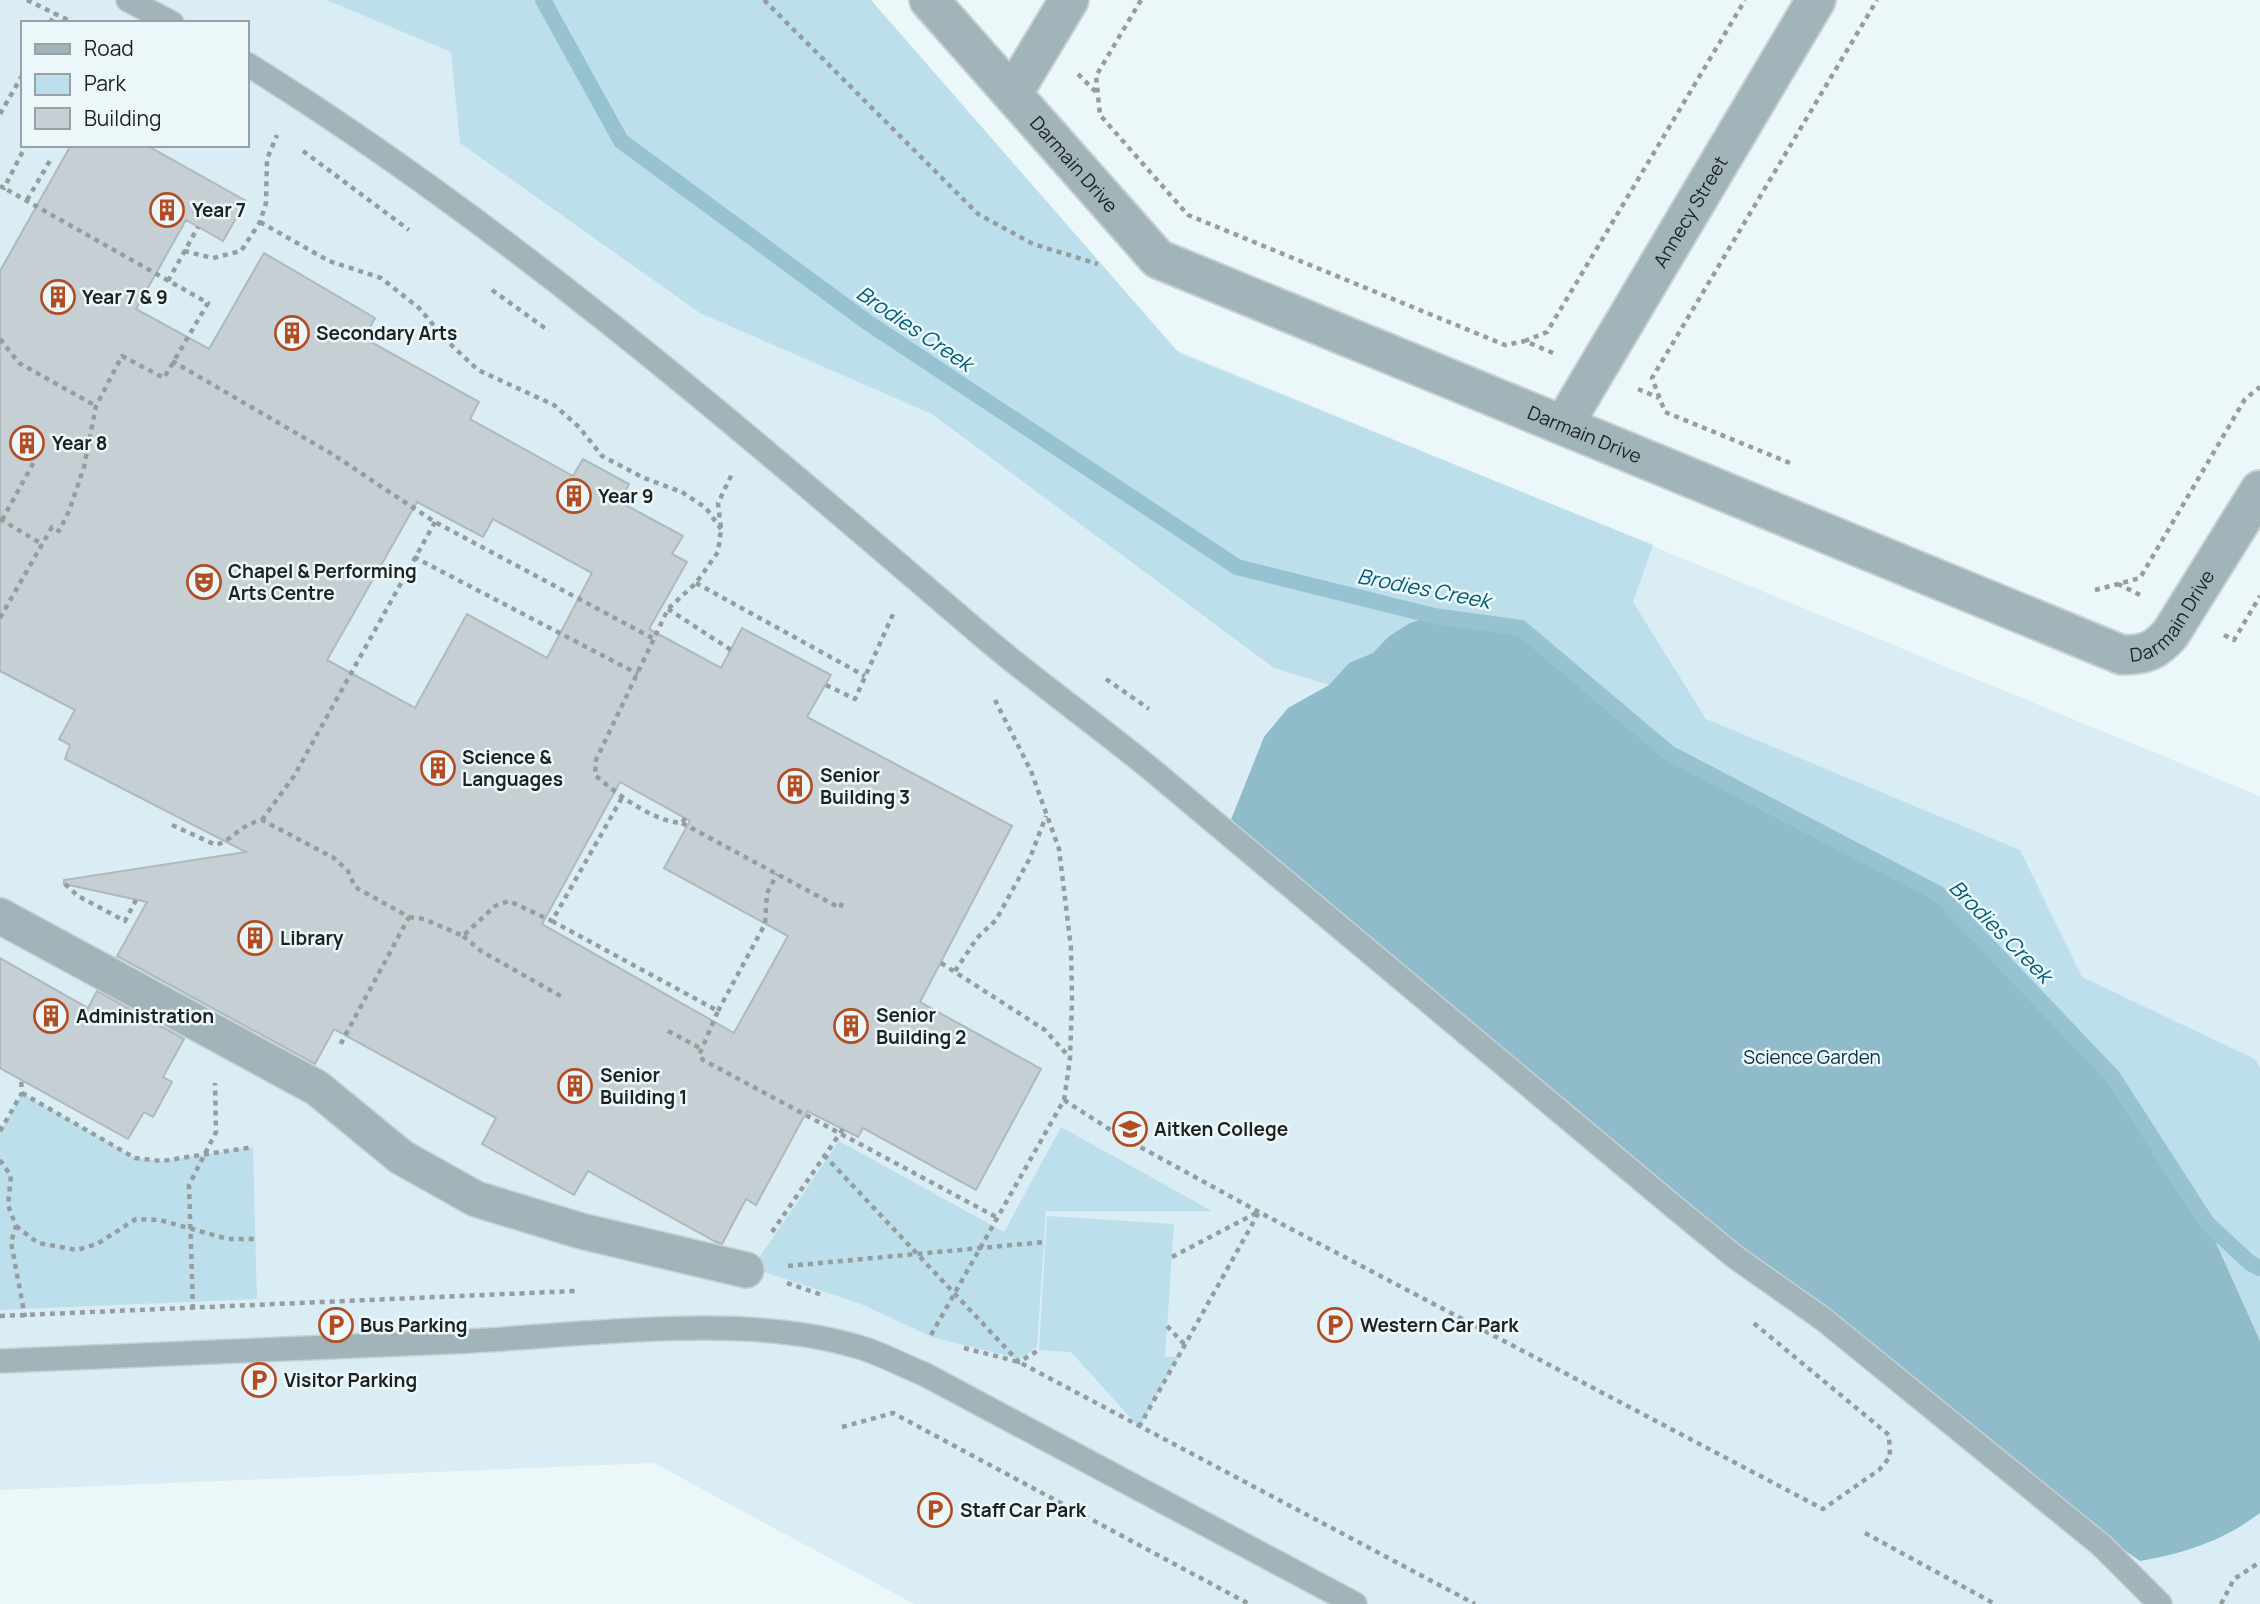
<svg xmlns="http://www.w3.org/2000/svg" width="2260" height="1604" viewBox="0 0 2260 1604" font-family="Manrope,sans-serif">
<rect width="100%" height="100%" fill="#ecf7fa"/>
<path fill="#daedf4" fill-rule="evenodd" d="M0,0H326L2260,796V1604H914L654,1463L0,1490ZM23,23H247V145H23Z"/>
<g fill="#bcdfeb">
<path d="M326,0H871L1179,353L1653,545L1633,602L1706,719L2020,850L2082,977L2255,1059L2260,1068V1341L2206,1223L1939,894L1669,753L1521,628L1388,637L1373,653L1349,663L1329,685L1274,668L932,414L700,313L460,143L451,52Z"/>
<path d="M22,1093L135,1158L162,1161L253,1147L257,1299L0,1310V1125L3,1126Z"/>
<path d="M1061,1127L1212,1211H1046L1037,1347L1020,1359L932,1337L861,1304L752,1268L839,1141L1004,1232Z"/>
<path d="M1047,1216L1174,1224L1165,1357H1178L1139,1427L1071,1352L1039,1350Z"/>
</g>
<path fill="#8fbbca" d="M1434,616L1521,628L1669,753L1939,894L2113,1077L2207,1223L2260,1341V1513C2223,1541 2185,1553 2140,1561L2008,1470L1226,832L1264,737L1288,708L1329,685L1349,663L1373,653L1388,637L1410,623Z"/>
<g fill="none" stroke-linecap="round" stroke-linejoin="round">
<path stroke="#96c2d1" stroke-width="16" d="M543,0L621,141L867,322L1237,567L1434,616L1521,628L1669,753L1939,894L2113,1077L2207,1223L2250,1263L2260,1268"/>
</g>
<g fill="#c6d0d4" stroke="#afb9bc" stroke-width="2" fill-rule="evenodd">
<path d="M71,145H146L246,201L223,241L186,220L136,309L209,349L264,253L375,318L364,338L479,402L470,419L573,476L583,459L629,484L620,502L683,536L672,554L687,562L649,629L721,668L742,628L831,675L807,717L1012,826L920,1002L1041,1069L976,1190L863,1128L858,1137L807,1111L756,1205L746,1199L722,1244L716,1242L588,1171L574,1195L482,1144L496,1118L334,1029L315,1064L117,956L147,902L64,884V880L246,852L65,759L70,745L59,739L75,710L0,671V271ZM417,502L483,537L493,519L592,573L547,658L467,614L415,708L327,660ZM620,782L690,821L664,868L788,936L734,1033L542,924Z"/>
<path d="M0,958L88,1008L97,991L184,1039L163,1077L172,1082L153,1117L144,1112L128,1139L0,1068Z"/>
</g>
<g fill="none" stroke-linecap="round" stroke-linejoin="round">
<g stroke="#c7d0d3" stroke-width="26">
<g id="service">
<path d="M128,0L172,23"/>
<path d="M247,64C509,227 745,433 979,633C1035,681 1095,723 1152,770C1326,915 1499,1062 1674,1207L1735,1257L1823,1319L2101,1545L2160,1604"/>
<path d="M0,1361C150,1355 300,1349 450,1342C574,1337 736,1311 855,1346C879,1352 901,1365 924,1374L1355,1604"/>
</g>
</g>
<g stroke="#c7d0d3" stroke-width="38">
<path id="pedestrian" d="M0,916L317,1088L401,1157L476,1199L581,1231L746,1270"/>
</g>
<g stroke="#c7d0d3" stroke-width="42">
<g id="minor">
<path id="s1" d="M929,0L1158,259L2122,655C2145,655 2156,651 2171,633L2260,490"/>
<path d="M1013,93L1069,0"/>
<path id="s2" d="M1564,424L1816,0"/>
</g>
</g>
<g stroke="#959d9f" stroke-width="4.5" stroke-dasharray="5 5" stroke-linecap="butt">
<path d="M27,0L74,23"/>
<path d="M764,0L978,214L1033,244L1098,264"/>
<path d="M1141,0L1096,76L1100,115L1188,215L1505,345L1525,341"/>
<path d="M50,23L56,13"/>
<path d="M1078,74L1097,93"/>
<path d="M0,114L23,74"/>
<path d="M303,151L409,230"/>
<path d="M0,186L4,188L26,145"/>
<path d="M27,200L51,159"/>
<path d="M260,222L329,261L381,278L419,308L447,341L478,370L554,405L579,427L602,456L644,478L682,492L706,508L721,529"/>
<path d="M184,251L213,258L241,251L260,222L266,203L267,159L277,135"/>
<path d="M168,281L198,227"/>
<path d="M492,290L549,331"/>
<path d="M0,339L19,363L96,406"/>
<path d="M1553,353L1525,341L1547,332L1745,0"/>
<path d="M172,361L332,454L435,522L656,640"/>
<path d="M1638,389L1659,398"/>
<path d="M1790,463L1665,412L1652,378L1877,0"/>
<path d="M0,519L42,544"/>
<path d="M2,520L35,460"/>
<path d="M414,557L638,674"/>
<path d="M696,583L865,676"/>
<path d="M2095,590L2118,584"/>
<path d="M2140,595L2118,584L2140,578L2245,399L2260,387"/>
<path d="M668,609L731,650"/>
<path d="M0,618L52,527L59,531L69,511L84,467L96,406L122,356L164,378L208,303L4,188"/>
<path d="M2224,635L2234,640L2260,596"/>
<path d="M1106,679L1149,709"/>
<path d="M826,685L855,699L894,612"/>
<path d="M685,818L682,823C652,821 618,795 595,775L596,760L668,609L696,583L718,552L721,529L718,503L732,474"/>
<path d="M262,820L294,776L435,522"/>
<path d="M682,823L840,908L843,901"/>
<path d="M172,825L216,845C235,839 237,826 262,820L334,858L348,871L355,887L409,917L339,1047"/>
<path d="M65,884L78,896L125,921L136,900"/>
<path d="M409,917L424,919L463,936L495,906L509,901L552,921L623,796"/>
<path d="M552,921L718,1011L699,1055L703,1060L998,1218"/>
<path d="M463,936L481,951L564,998"/>
<path d="M941,963L1045,1030L1070,1058"/>
<path d="M955,971L977,938L996,920L1030,858L1046,816"/>
<path d="M718,1011L765,924L767,893L777,874"/>
<path d="M668,1031L700,1048"/>
<path d="M22,1093L135,1158L162,1161L253,1147"/>
<path d="M1064,1100L1120,1136L1259,1212L1823,1509L1879,1470L1890,1457L1889,1435L1750,1320"/>
<path d="M0,1131L22,1093L21,1079"/>
<path d="M824,1155L1019,1362L1039,1350"/>
<path d="M0,1160L11,1176L8,1205L16,1226L11,1242L25,1317"/>
<path d="M16,1226L38,1243L77,1250L97,1244L136,1219L160,1220L228,1239H256"/>
<path d="M772,1232L843,1129"/>
<path d="M1172,1257L1258,1212"/>
<path d="M788,1266L1045,1242"/>
<path d="M787,1283L825,1296"/>
<path d="M193,1309L189,1185L216,1132L215,1083"/>
<path d="M0,1316L575,1291"/>
<path d="M1167,1326L1185,1345"/>
<path d="M931,1335L1064,1100L1070,1059L1072,1001L1071,948L1059,849L1031,771L995,700"/>
<path d="M964,1348L1019,1362L1475,1604"/>
<path d="M842,1427L893,1413L1249,1604"/>
<path d="M1139,1427L1259,1212"/>
<path d="M1865,1533L1995,1604"/>
<path d="M2221,1604L2234,1579L2260,1562"/>
</g>
<use href="#service" stroke="#a1b4ba" stroke-width="23"/>
<use href="#pedestrian" stroke="#a1b4ba" stroke-width="35"/>
<use href="#minor" stroke="#a1b4ba" stroke-width="38"/>
</g>
<defs>
<g id="building-ring" transform="scale(1.75)"><circle r="9.5" fill="#ecf7fa" stroke="#b34c23" stroke-width="1.5"/><path d="M-4-6H4V6H1V3H-1V6H-4ZM-2.5-4.3h1.7v1.8h-1.7ZM.8-4.3h1.7v1.8H.8ZM-2.5-1h1.7V.8h-1.7ZM.8-1h1.7V.8H.8Z" fill="#b34c23"/></g>
<g id="theatre-ring" transform="scale(1.75)"><circle r="9.5" fill="#ecf7fa" stroke="#b34c23" stroke-width="1.5"/><path d="M-5-5.5Q0-4 5-5.5V0Q5 5 0 6Q-5 5-5 0ZM-3.3-2.5H-1v1.5H-3.3ZM1-2.5H3.3v1.5H1ZM-2.8 1Q0 5.5 2.8 1Z" fill="#b34c23"/></g>
<g id="school-ring" transform="scale(1.75)"><circle r="9.5" fill="#ecf7fa" stroke="#b34c23" stroke-width="1.5"/><path d="M0-5L7-2L0 1L-7-2ZM-4 1L0 2.5L4 1V4Q0 6-4 4Z" fill="#b34c23"/></g>
<g id="parking-ring" transform="scale(1.75)"><circle r="9.5" fill="#ecf7fa" stroke="#b34c23" stroke-width="1.5"/><path d="M-3.5-5.5H1a3.5 3.5 0 0 1 0 7H-1V5.5H-3.5ZM-1-3.4V-.6H.8a1.4 1.4 0 0 0 0-2.8Z" fill="#b34c23"/></g>
</defs>
<g fill-rule="evenodd">
<use href="#building-ring" x="167" y="210"/>
<use href="#building-ring" x="58" y="297"/>
<use href="#building-ring" x="292" y="333"/>
<use href="#building-ring" x="27" y="443"/>
<use href="#building-ring" x="574" y="496"/>
<use href="#theatre-ring" x="204" y="582"/>
<use href="#building-ring" x="438" y="768"/>
<use href="#building-ring" x="795" y="786"/>
<use href="#building-ring" x="255" y="938"/>
<use href="#building-ring" x="51" y="1016"/>
<use href="#building-ring" x="851" y="1026"/>
<use href="#building-ring" x="575" y="1086"/>
<use href="#school-ring" x="1130" y="1129"/>
<use href="#parking-ring" x="336" y="1325"/>
<use href="#parking-ring" x="1335" y="1325"/>
<use href="#parking-ring" x="259" y="1380"/>
<use href="#parking-ring" x="935" y="1510"/>
</g>
<g text-anchor="middle" dominant-baseline="central" stroke-width="5" stroke-linejoin="round" paint-order="stroke">
<g font-size="19" fill="#1d2122" stroke="#ecf7fa">
<text stroke="none"><textPath href="#s1" startOffset="219">Darmain Drive</textPath></text>
<text stroke="none"><textPath href="#s2" startOffset="247">Annecy Street</textPath></text>
<text stroke="none"><textPath href="#s1" startOffset="807">Darmain Drive</textPath></text>
<text stroke="none"><textPath href="#s1" startOffset="1456">Darmain Drive</textPath></text>
</g>
<g font-size="19" font-weight="bold" fill="#1d2122" stroke="#ecf7fa" text-anchor="start">
<text x="192" y="210">Year 7</text>
<text x="82" y="297">Year 7 &amp; 9</text>
<text x="316" y="333">Secondary Arts</text>
<text x="52" y="443">Year 8</text>
<text x="598" y="496">Year 9</text>
<text x="228" y="571">Chapel &amp; Performing<tspan x="228" dy="22">Arts Centre</tspan></text>
<text x="462" y="757">Science &amp;<tspan x="462" dy="22">Languages</tspan></text>
<text x="820" y="775">Senior<tspan x="820" dy="22">Building 3</tspan></text>
<text x="280" y="938">Library</text>
<text x="876" y="1015">Senior<tspan x="876" dy="22">Building 2</tspan></text>
<text x="76" y="1016">Administration</text>
<text x="600" y="1075">Senior<tspan x="600" dy="22">Building 1</tspan></text>
<text x="1154" y="1129">Aitken College</text>
<text x="360" y="1325">Bus Parking</text>
<text x="1360" y="1325">Western Car Park</text>
<text x="284" y="1380">Visitor Parking</text>
<text x="960" y="1510">Staff Car Park</text>
</g>
<g font-size="19" fill="#07323d" stroke="#ecf7fa">
<text x="1812" y="1057">Science Garden</text>
</g>
<g font-size="21" font-style="italic" fill="#005d72" stroke="#ecf7fa">
<text transform="translate(915 328) rotate(34)">Brodies Creek</text>
<text transform="translate(1424 588) rotate(11)">Brodies Creek</text>
<text transform="translate(2001 931) rotate(45)">Brodies Creek</text>
</g>
</g>
<rect x="21" y="21" width="228" height="126" fill="#ecf7fa" stroke="#99a1a4" stroke-width="2"/>
<rect x="35" y="44" width="35" height="10" fill="#a1b4ba" stroke="#99a1a4" stroke-width="2"/>
<text x="84" y="56" font-size="21" fill="#1d2122">Road</text>
<rect x="35" y="74" width="35" height="21" fill="#bcdfeb" stroke="#99a1a4" stroke-width="2"/>
<text x="84" y="91" font-size="21" fill="#1d2122">Park</text>
<rect x="35" y="108" width="35" height="21" fill="#c6d0d4" stroke="#99a1a4" stroke-width="2"/>
<text x="84" y="126" font-size="21" fill="#1d2122">Building</text>
</svg>
